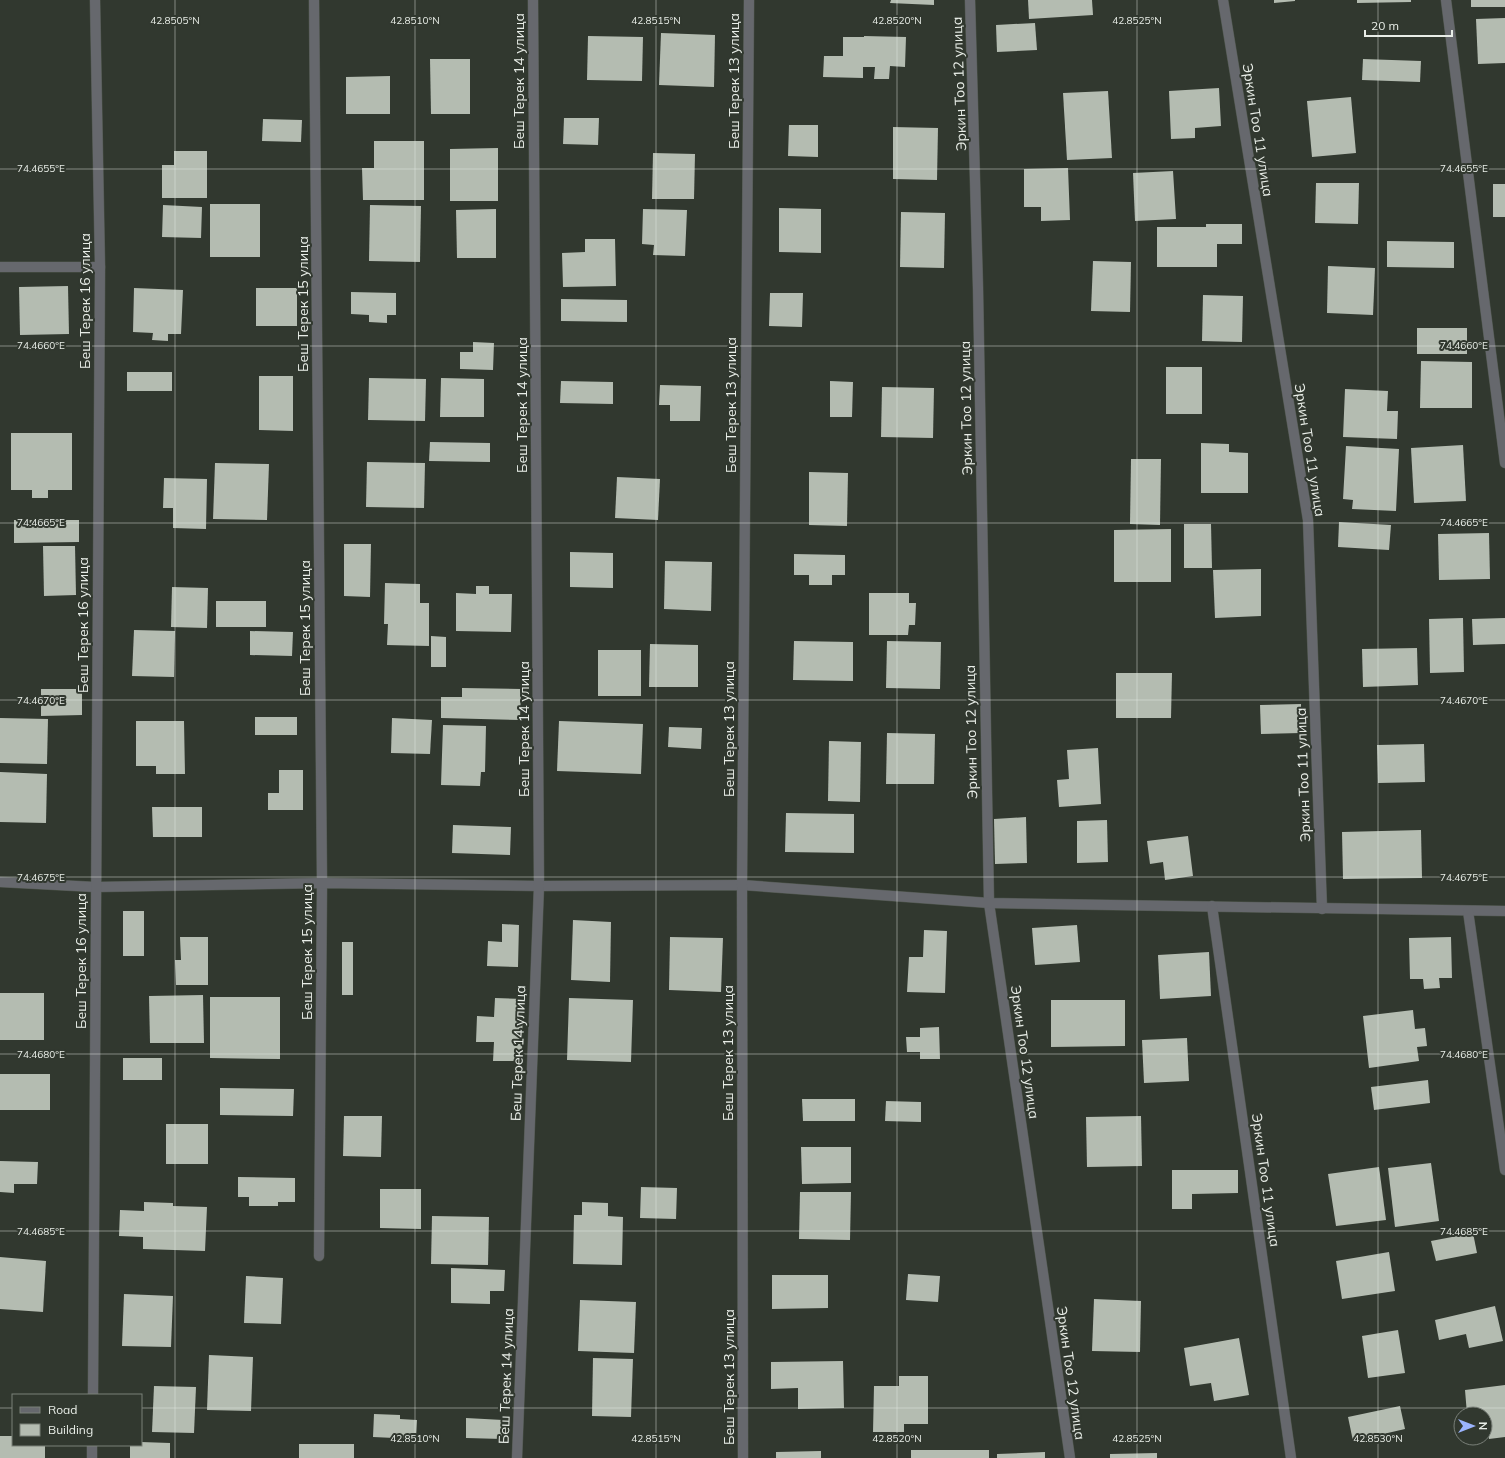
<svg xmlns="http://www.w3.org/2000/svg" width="1505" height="1458" viewBox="0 0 1505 1458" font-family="Mulish,sans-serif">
<rect width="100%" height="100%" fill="#31382f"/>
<g fill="#b4bcb1">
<path d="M891,0H934V5L890,3Z"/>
<path d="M1028,0H1092L1093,15L1029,19Z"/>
<path d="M1274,0H1295V1L1274,3Z"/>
<path d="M1357,0H1411V2L1357,3Z"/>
<rect x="1471" y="0" width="34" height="7"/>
<path d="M1505,18V63L1478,64L1476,19Z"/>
<path d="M1035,23L1037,50L997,52L996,25Z"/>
<path d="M661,33L715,35L714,87L659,85Z"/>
<path d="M588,36L643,37L642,81L587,80Z"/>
<path d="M864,36L906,37L905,67L890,66L889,79H874L875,67H863V78L823,77L824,56H843V37H864Z"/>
<path d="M430,59H470V114H431Z"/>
<path d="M1363,59L1421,61L1420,82L1362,80Z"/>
<path d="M390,76V114H346V77Z"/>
<path d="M1219,88L1221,126L1195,128V138L1171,139L1169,91Z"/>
<path d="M1108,91L1112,158L1067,160L1063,93Z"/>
<path d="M1351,97L1356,153L1312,157L1307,101Z"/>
<path d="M564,118H599L598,145L563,144Z"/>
<path d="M263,119L302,120L301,142L262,141Z"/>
<path d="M789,125H818V157L788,156Z"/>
<path d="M893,127L938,128L937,180L893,179Z"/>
<path d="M374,141H424V200H363L362,168H374Z"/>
<path d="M498,148V201H450V149Z"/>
<path d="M174,151H207V198H162V165H174Z"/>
<path d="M653,153L695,154L694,199H652Z"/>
<path d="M1068,168L1070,220L1041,221V207H1024V169Z"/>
<path d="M1173,171L1176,219L1135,221L1133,173Z"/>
<path d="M1316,183H1359L1358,224L1315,223Z"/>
<rect x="1493" y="184" width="12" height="33"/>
<rect x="210" y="204" width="50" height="53"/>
<path d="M163,205L202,207L201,238L162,237Z"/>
<path d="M370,205L421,206L420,262L369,261Z"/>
<path d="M779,208L821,209V253L779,252Z"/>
<path d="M496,209V258H457L456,210Z"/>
<path d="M643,209L687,210L685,256L653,255L654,245L642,244Z"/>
<path d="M901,212L945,213L944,268L900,267Z"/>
<path d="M1206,224H1242V244H1217V267H1157V227H1206Z"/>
<path d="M585,239H615L616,286L563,287L562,253L585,252Z"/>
<path d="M1387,241L1454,242V268L1387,267Z"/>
<path d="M1093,261L1131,262L1130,312L1091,311Z"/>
<path d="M1328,266L1375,268L1373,315L1327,313Z"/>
<path d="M68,286L69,334L20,335L19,287Z"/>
<path d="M134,288L183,290L181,334H168V341L152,340L153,333L133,332Z"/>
<rect x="256" y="288" width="41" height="38"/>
<path d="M351,292L396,293V315H387V323L369,322V315L351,314Z"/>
<path d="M770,293H803L802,327L769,326Z"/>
<path d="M1203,295L1243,296L1242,342L1202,341Z"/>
<path d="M561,299L627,300V322L561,321Z"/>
<rect x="1417" y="328" width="50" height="26"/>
<path d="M473,342L494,343L493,370L460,369V352H473Z"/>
<path d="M1421,361L1472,362V408H1420Z"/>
<rect x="1166" y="367" width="36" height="47"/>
<rect x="127" y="372" width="45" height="19"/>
<path d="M259,376H293V431L259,430Z"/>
<path d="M369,378L426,379L425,421L368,420Z"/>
<path d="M441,378L484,379V417H440Z"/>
<path d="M561,381L613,382V404L560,403Z"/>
<path d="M830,381L853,382L852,417H830Z"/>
<path d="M660,385L701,386L700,421H670V405H659Z"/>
<path d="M882,387L934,388L933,438L881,437Z"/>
<path d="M1345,389L1388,391L1387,411H1398L1397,439L1343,437Z"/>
<path d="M11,433H72V490H48V498H32V490H11Z"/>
<path d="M430,442L490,443V462L429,461Z"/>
<path d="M1201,443L1229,444V452L1248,453V493H1201Z"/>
<path d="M1463,445L1466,501L1414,503L1411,448Z"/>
<path d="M1346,446L1399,449L1396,511L1352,509L1353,500L1343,499Z"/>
<path d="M1131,459H1161L1160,525L1130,524Z"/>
<path d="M367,462L425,463L424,508L366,507Z"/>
<path d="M215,463L269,464L267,520L213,519Z"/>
<path d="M809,472L848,473L847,526L809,525Z"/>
<path d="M617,477L660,479L658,520L615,518Z"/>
<path d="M164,478L207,479L206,529L173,528V508H163Z"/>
<path d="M14,520H79V542L14,543Z"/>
<path d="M1339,522L1391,525L1389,550L1338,547Z"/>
<path d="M1184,524H1211L1212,568H1184Z"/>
<path d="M1171,529V582H1114V530Z"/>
<path d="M1489,533L1490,579L1439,580L1438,534Z"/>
<path d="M344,544H371L370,597L344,596Z"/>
<path d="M43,546H75L76,595L44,596Z"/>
<path d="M570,552L613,553V588L570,587Z"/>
<path d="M794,554L845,555V575H832V585H809V575H794Z"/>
<path d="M665,561L712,562L711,611L664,609Z"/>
<path d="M1261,569V616L1215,618L1213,570Z"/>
<path d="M385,583L420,584V603H429V646L387,645L388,624H384Z"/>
<path d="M476,586H489V594H512L511,632L456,631V593L476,594Z"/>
<path d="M172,587L208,588L207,628L171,627Z"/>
<path d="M869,593H909V603H916L915,625H909L908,635H869Z"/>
<rect x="216" y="601" width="50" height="26"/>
<path d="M1463,618L1464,672L1430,673L1429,619Z"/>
<path d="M1505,618V644L1473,645L1472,619Z"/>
<path d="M134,630L175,631L174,677L132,676Z"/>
<path d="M250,631L293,632L292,656L250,655Z"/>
<path d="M431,636L446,637V667H431Z"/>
<path d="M794,641L853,642V681L793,680Z"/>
<path d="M887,641L941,642L940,689L886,688Z"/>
<path d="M650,644L698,645V687H649Z"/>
<path d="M1417,648L1418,685L1363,687L1362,649Z"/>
<rect x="598" y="650" width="43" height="46"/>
<path d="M1116,673H1172L1171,718H1116Z"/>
<path d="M462,688L521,689L520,720L441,718V697H462Z"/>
<path d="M41,689H82V715L41,716Z"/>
<path d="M1301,704V733L1261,734L1260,705Z"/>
<rect x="255" y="717" width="42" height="18"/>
<path d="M0,718L48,719L47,764L0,763Z"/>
<path d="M392,718L432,720L430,754L391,753Z"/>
<path d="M136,721H184L185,774H156V766H136Z"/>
<path d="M559,721L643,724L641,774L557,771Z"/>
<path d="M443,725L486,726L485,772H481L480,786L441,785Z"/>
<path d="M669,727L702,728L701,749L668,747Z"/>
<path d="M887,733L935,734L934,784H886Z"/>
<path d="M829,741L861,742L860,802L828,801Z"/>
<path d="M1424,744L1425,782L1378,783L1377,745Z"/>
<path d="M1098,748L1101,804L1059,807L1057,780L1069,779L1067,750Z"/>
<path d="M279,770H303V810H268V793H279Z"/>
<path d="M0,772L47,774L46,823L0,822Z"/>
<path d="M152,807H202V837H153Z"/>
<path d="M786,813L854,814V853L785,852Z"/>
<path d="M1026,817L1027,863L995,864L994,819Z"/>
<path d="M1107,820L1108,862L1077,863V821Z"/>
<path d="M453,825L511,827L510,855L452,853Z"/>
<path d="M1421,830L1422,878L1343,879L1342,832Z"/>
<path d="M1188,836L1193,876L1165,880L1163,862L1150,864L1147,841Z"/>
<rect x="123" y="911" width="21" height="45"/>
<path d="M573,920L611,922L610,982L571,980Z"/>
<path d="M502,924L519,925L518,967L487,966L488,941L502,942Z"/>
<path d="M1077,925L1080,962L1035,965L1032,928Z"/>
<path d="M924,930L947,931L945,993L907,992L909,957H923Z"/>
<path d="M180,937H208V985H176L175,960H181Z"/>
<path d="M670,937L723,938L721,992L669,990Z"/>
<path d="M1451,937L1452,978H1439L1440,988L1424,989L1423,979H1410L1409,938Z"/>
<rect x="342" y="942" width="11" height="53"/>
<path d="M1209,952L1211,996L1160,999L1158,955Z"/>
<rect x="0" y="993" width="44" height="47"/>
<path d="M203,995L204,1043H150L149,996Z"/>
<path d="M210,997H280V1059L210,1058Z"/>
<path d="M495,998L523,999L522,1055L518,1061H493L494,1042H476L477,1016L494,1017Z"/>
<path d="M569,998L633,1000L631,1062L567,1060Z"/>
<path d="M1051,1000H1125V1046L1051,1047Z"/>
<path d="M1413,1010L1415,1029L1425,1028L1427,1046L1417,1047L1419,1061L1369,1068L1363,1016Z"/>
<path d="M939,1027L940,1059H920V1052H907L906,1037H920V1028Z"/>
<path d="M1187,1038L1189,1081L1144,1083L1142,1040Z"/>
<rect x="123" y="1058" width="39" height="22"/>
<rect x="0" y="1074" width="50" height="36"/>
<path d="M1428,1080L1430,1103L1374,1110L1371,1087Z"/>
<path d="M220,1088L294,1089L293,1116L220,1115Z"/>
<path d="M802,1099H855V1121H803Z"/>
<path d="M886,1101L921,1102V1122L885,1121Z"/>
<path d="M344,1116H382L381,1157L343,1156Z"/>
<path d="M1141,1116L1142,1166L1087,1167L1086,1117Z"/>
<rect x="166" y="1124" width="42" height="40"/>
<path d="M801,1147H851V1183L802,1184Z"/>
<path d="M0,1161L38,1162L37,1184H14V1193L0,1192Z"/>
<path d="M1431,1163L1439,1221L1395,1227L1388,1168Z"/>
<path d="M1379,1167L1386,1220L1336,1226L1328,1174Z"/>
<path d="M1172,1170H1238V1193L1192,1194V1209H1172Z"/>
<path d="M238,1177L295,1178V1202H278V1206H249V1197H238Z"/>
<path d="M641,1187L677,1188L676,1219L640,1218Z"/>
<path d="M380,1189H421V1229L380,1228Z"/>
<path d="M800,1192H851L850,1240L799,1239Z"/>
<path d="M144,1202L173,1203V1206L207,1207L205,1251L143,1249V1237L119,1236L120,1210L144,1211Z"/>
<path d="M582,1202L608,1203V1216L623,1217L622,1265L573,1264L574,1215H582Z"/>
<path d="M432,1216L489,1217L488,1265L431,1264Z"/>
<path d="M1473,1233L1477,1253L1436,1261L1431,1241Z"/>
<path d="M1389,1252L1395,1291L1342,1299L1336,1261Z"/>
<path d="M0,1257L46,1261L43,1312L0,1309Z"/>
<path d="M451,1268L505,1270L504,1291H490V1304L451,1303Z"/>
<path d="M908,1274L940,1276L938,1302L906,1300Z"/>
<path d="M772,1275H828V1308L772,1309Z"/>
<path d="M246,1276L283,1278L281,1324L244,1323Z"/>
<path d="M124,1294L173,1296L171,1347L122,1346Z"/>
<path d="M1094,1299L1141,1301L1140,1352L1092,1351Z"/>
<path d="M580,1300L636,1302L634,1353L578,1351Z"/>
<path d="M1495,1306L1503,1341L1469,1348L1466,1334L1439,1340L1435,1320Z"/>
<path d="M1398,1330L1405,1373L1368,1378L1362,1336Z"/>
<path d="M1239,1338L1249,1395L1214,1401L1211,1383L1190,1386L1184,1348Z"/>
<path d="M209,1355L253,1357L251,1411L207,1410Z"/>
<path d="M593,1358L633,1359L631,1417L592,1416Z"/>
<path d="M843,1361L844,1408L798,1409V1388L771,1389V1362Z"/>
<path d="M899,1376H928V1424H904V1432H873L874,1386H899Z"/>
<path d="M1505,1385V1437L1489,1439L1485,1414H1467L1465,1390Z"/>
<path d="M154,1386L196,1387L194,1433L152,1432Z"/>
<path d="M1400,1406L1405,1429L1353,1441L1348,1417Z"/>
<path d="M374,1414L400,1415V1419L417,1420L416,1439L373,1437Z"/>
<path d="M466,1418L503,1420L502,1439L466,1438Z"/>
<path d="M0,1436H13V1445H45V1458H0Z"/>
<path d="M141,1442L170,1443V1458H130V1445H141Z"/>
<rect x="299" y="1444" width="55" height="14"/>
<rect x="911" y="1450" width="78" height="8"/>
<path d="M821,1451V1458H776V1452Z"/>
<path d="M1045,1452V1458H997V1454Z"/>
<path d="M1157,1453V1458H1110V1454Z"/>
</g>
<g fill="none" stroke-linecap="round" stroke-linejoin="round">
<g stroke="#4e554c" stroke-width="11">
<g id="minor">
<path d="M314,0L322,883L319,1256"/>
<path d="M970,0L978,288L989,903L1070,1458"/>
<path d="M1223,0L1308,520L1322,909"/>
<path d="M1446,0L1505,463"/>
<path d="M0,267H100"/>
<path d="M0,882L95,887L322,883L539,886L742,885L989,903L1505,911"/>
<path d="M1212,906L1291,1458"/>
<path d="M1468,911L1505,1170"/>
<path d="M93,1395L100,267L95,0"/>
<path d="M92,1458V1445"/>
<path d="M517,1458L539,886L533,0"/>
<path d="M743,1458L742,885L749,0"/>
</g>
</g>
<use href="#minor" stroke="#66686d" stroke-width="10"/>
</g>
<path fill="none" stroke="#e8ede7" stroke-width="1" stroke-opacity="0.45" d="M175,0V1458M415,0V1458M656,0V1458M897,0V1458M1137,0V1458M1378,0V1458M0,169H1505M0,346H1505M0,523H1505M0,700H1505M0,877H1505M0,1054H1505M0,1231H1505M0,1408H13M141,1408H1505"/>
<g text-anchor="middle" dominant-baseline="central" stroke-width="4" stroke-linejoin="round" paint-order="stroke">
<g font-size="14" fill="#e8ede7" stroke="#31382f">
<text transform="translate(519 81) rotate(-90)">Беш Терек 14 улица</text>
<text transform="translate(734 81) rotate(-90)">Беш Терек 13 улица</text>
<text transform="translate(959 84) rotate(-92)">Эркин Тоо 12 улица</text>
<text transform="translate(1258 130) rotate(81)">Эркин Тоо 11 улица</text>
<text transform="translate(85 301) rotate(-90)">Беш Терек 16 улица</text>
<text transform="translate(303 304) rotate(-90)">Беш Терек 15 улица</text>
<text transform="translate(522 405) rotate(-90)">Беш Терек 14 улица</text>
<text transform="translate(731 405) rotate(-90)">Беш Терек 13 улица</text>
<text transform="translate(966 408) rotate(-91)">Эркин Тоо 12 улица</text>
<text transform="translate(1310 450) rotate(81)">Эркин Тоо 11 улица</text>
<text transform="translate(83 625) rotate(-90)">Беш Терек 16 улица</text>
<text transform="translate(305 628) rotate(-90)">Беш Терек 15 улица</text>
<text transform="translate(524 729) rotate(-90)">Беш Терек 14 улица</text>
<text transform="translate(729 729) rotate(-90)">Беш Терек 13 улица</text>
<text transform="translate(971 732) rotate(-91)">Эркин Тоо 12 улица</text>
<text transform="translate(1303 775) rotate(-92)">Эркин Тоо 11 улица</text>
<text transform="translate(307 952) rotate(-90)">Беш Терек 15 улица</text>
<text transform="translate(81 961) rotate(-90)">Беш Терек 16 улица</text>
<text transform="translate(1025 1052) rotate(82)">Эркин Тоо 12 улица</text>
<text transform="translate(518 1053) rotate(-88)">Беш Терек 14 улица</text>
<text transform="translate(728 1053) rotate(-90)">Беш Терек 13 улица</text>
<text transform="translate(1266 1180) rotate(82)">Эркин Тоо 11 улица</text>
<text transform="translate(1071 1373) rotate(82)">Эркин Тоо 12 улица</text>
<text transform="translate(506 1376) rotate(-88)">Беш Терек 14 улица</text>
<text transform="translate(729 1377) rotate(-90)">Беш Терек 13 улица</text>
</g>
</g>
<g font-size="10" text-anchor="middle" fill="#e8ede7" stroke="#31382f" stroke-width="4" stroke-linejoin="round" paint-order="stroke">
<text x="175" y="24">42.8505°N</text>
<text x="415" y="24">42.8510°N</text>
<text x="656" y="24">42.8515°N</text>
<text x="897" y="24">42.8520°N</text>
<text x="1137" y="24">42.8525°N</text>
<text x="1464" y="172">74.4655°E</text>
<text x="41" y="172">74.4655°E</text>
<text x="1464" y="349">74.4660°E</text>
<text x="41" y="349">74.4660°E</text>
<text x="41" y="526">74.4665°E</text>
<text x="1464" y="526">74.4665°E</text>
<text x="1464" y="704">74.4670°E</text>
<text x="41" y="704">74.4670°E</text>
<text x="1464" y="881">74.4675°E</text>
<text x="41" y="881">74.4675°E</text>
<text x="41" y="1058">74.4680°E</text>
<text x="1464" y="1058">74.4680°E</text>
<text x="1464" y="1235">74.4685°E</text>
<text x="41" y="1235">74.4685°E</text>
<text x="415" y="1442">42.8510°N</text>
<text x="656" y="1442">42.8515°N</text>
<text x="897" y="1442">42.8520°N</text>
<text x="1137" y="1442">42.8525°N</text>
<text x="1378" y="1442">42.8530°N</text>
</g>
<rect x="12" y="1394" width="130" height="52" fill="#31382f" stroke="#7a8079"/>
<rect x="20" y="1407" width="20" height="6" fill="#66686d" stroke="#7a8079"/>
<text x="48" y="1414" font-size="12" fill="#e8ede7">Road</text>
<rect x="20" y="1424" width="20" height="12" fill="#b4bcb1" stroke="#7a8079"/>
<text x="48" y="1434" font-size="12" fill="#e8ede7">Building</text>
<g transform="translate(1473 1426) rotate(90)"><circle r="19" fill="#31382f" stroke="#7a8079"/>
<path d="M0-3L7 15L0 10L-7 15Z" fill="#9bb4fd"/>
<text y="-6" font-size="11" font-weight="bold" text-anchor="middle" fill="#e8ede7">N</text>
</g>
<path d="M1365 30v6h87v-6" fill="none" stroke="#e8ede7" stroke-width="2"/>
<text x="1371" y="30" font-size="12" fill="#e8ede7" stroke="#31382f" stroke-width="3" paint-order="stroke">20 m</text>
</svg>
